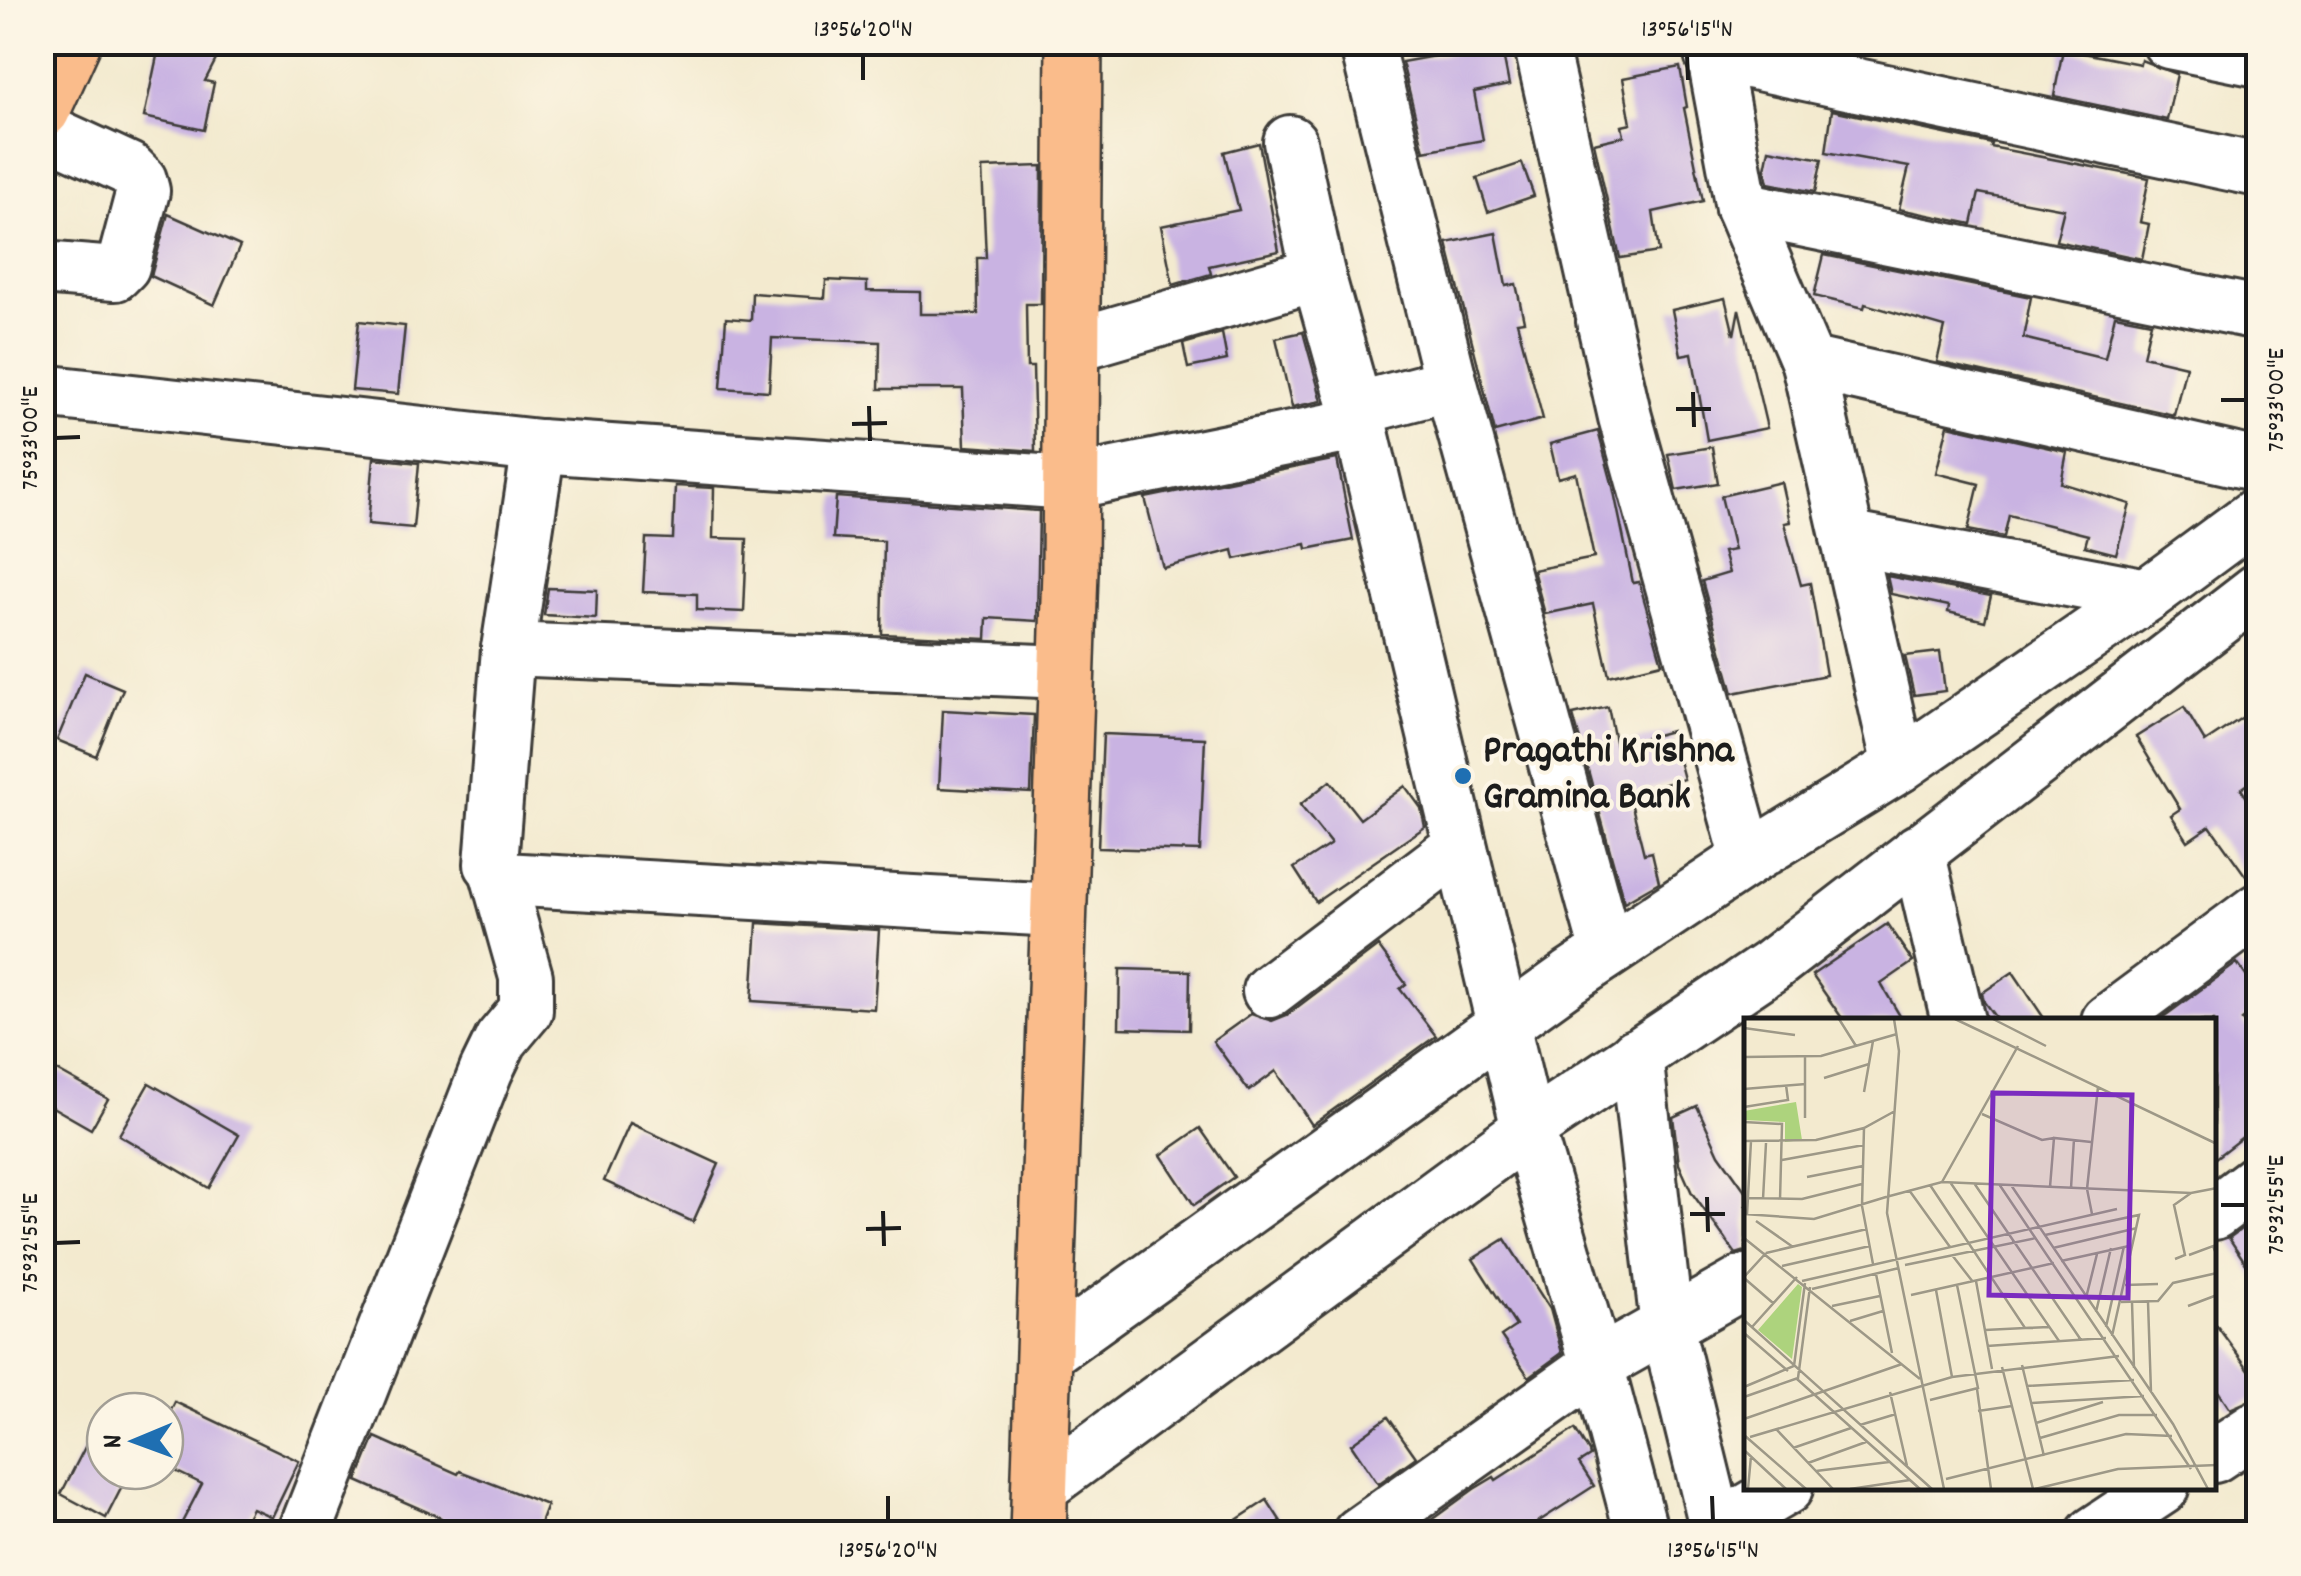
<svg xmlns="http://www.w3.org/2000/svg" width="2301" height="1576" viewBox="0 0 2301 1576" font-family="Dekko,sans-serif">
<rect width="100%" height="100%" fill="#fcf5e5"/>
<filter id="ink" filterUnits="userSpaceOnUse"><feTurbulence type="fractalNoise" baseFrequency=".01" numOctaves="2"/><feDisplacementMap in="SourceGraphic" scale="20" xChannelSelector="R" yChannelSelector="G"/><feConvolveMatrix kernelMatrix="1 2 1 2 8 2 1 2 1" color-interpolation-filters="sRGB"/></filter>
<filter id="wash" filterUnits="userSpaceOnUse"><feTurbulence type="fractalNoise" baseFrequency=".0048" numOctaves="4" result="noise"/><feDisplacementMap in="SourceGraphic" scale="40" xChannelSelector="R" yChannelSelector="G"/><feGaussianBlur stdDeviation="2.25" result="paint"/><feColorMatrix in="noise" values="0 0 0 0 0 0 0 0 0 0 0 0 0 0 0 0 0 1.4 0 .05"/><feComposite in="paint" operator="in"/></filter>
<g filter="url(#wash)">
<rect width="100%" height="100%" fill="#f3eacf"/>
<g id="blocks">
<g fill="#c9b3e2">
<path d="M160,42H225L205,81L214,83L204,130L144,117Z"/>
<path d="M1501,44L1509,85L1474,92L1483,140L1424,151L1402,62Z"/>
<path d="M2063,49L2140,64L2141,60L2177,74L2167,120L2054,96Z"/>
<path d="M1680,67L1687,107L1684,108L1703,201L1653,212L1659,252L1620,258L1594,143L1624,136L1622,126L1631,124L1623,78Z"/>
<path d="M1832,110L1992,144L1991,147L2149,178L2140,222L2149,224L2142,259L2056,241L2064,209L1979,193L1972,224L1899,209L1909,167L1826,152Z"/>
<path d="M1259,143L1279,251L1209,266L1211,274L1173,285L1161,226L1239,210L1224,152Z"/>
<path d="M1769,149L1822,159L1815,192L1768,183L1765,169Z"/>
<path d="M1522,163L1534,196L1488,212L1477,178Z"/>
<path d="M1042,166L1041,304H1026L1027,367H1033L1035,451L965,446L963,389H879L880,342L772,338L769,391L721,388L726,318L751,320L752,293L825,298L826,280L867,282V291L920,292V314H978L977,258H986L982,168Z"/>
<path d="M168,214L240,246L214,305L151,276Z"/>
<path d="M1496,233L1506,286L1516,284L1524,321L1517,322L1543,419L1495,432L1447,243Z"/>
<path d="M1824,255L2031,297L2023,338L2105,358L2115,315L2151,322L2143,356L2186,366L2174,415L1937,362L1945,327L1865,304L1864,308L1814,296Z"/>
<path d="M1725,298L1734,335L1739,309L1767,428L1707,440L1692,353L1681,355L1672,310Z"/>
<path d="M359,321L405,326L398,394L352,390Z"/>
<path d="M1303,332L1322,401L1292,407L1276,338Z"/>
<path d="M1222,333L1227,360L1188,368L1183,344Z"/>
<path d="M1948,425L2067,452L2061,483L2130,504L2116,554L2085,546L2088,535L2009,515L2004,537L1968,530L1979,484L1936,473Z"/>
<path d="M1598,431L1613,487L1633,583L1639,582L1662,663L1609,676L1593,604L1545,614L1533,570L1594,558L1576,473L1558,478L1550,444Z"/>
<path d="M1712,447L1718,483L1676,490L1668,454Z"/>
<path d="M374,458L419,463L413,528L368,524Z"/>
<path d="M1337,459L1353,540L1307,549L1306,544L1235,559L1233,550L1163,568L1145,498Z"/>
<path d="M1781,482L1790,522L1784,523L1801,585L1810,583L1826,675L1733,693L1702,581L1729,573L1723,552L1734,550L1721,496Z"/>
<path d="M675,486L714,488L713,538L747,539L744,612L697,610V594L643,592L646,538L673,539Z"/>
<path d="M836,497L1039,511L1037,621L987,618L986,639L882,634L884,541L833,538Z"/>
<path d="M1887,576L1991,596L1985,621L1948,612L1949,606L1891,594Z"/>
<path d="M548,588L597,590L596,618L544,615Z"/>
<path d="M1940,652L1945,691L1914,695L1905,656Z"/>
<path d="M85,673L123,689L96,756L57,740Z"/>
<path d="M1608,707L1616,746L1671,731L1684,779L1629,794L1644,854L1652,852L1659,882L1624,902L1573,715Z"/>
<path d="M2184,707L2205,742L2258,707V777L2241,789L2258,814V881L2250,882L2210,826L2188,841L2171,815L2180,809L2136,737Z"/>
<path d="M943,710L1034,715L1031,793L939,788Z"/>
<path d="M1103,734L1205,738L1200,851L1098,848Z"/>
<path d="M1330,781L1360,819L1405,786L1421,808L1425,827L1316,902L1294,868L1331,844L1300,805Z"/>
<path d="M757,923L879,930L874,1009L752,1001Z"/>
<path d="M1887,924L1913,962L1881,984L1903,1021H1844L1812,975Z"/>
<path d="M1378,946L1406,984L1400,989L1436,1036L1312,1125L1276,1071L1249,1091L1213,1041L1251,1014L1272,1021L1287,1015Z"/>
<path d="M2237,963L2246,976L2258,966V1008L2242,1020L2258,1042V1125L2214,1159V1021H2158Z"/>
<path d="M1120,969L1190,971L1189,1030L1119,1028Z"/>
<path d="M2013,972L2046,1021H1998L1984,1002L1982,993Z"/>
<path d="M42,1062L108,1099L91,1129L42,1101Z"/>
<path d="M149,1083L239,1135L209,1188L119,1135Z"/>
<path d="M1697,1106L1719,1154L1746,1192V1251L1736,1254L1692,1193L1679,1164L1673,1117Z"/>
<path d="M630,1123L719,1164L693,1222L604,1181Z"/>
<path d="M1200,1128L1234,1177L1194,1205L1161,1155Z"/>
<path d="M2258,1217V1282L2229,1238Z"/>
<path d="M1505,1239L1550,1309L1562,1353L1529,1377L1501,1336L1516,1326L1473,1259Z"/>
<path d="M2214,1322L2258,1382V1397L2230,1409L2214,1385Z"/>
<path d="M175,1402L299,1461L272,1517L252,1508L238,1534H176L202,1484L165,1466V1422Z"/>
<path d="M105,1408V1471H130L106,1518L61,1494Z"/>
<path d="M1388,1417L1416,1457L1378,1484L1351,1444Z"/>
<path d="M1575,1429L1589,1452L1590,1456L1579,1463L1594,1486L1519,1534H1412L1474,1489L1494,1477L1496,1480Z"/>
<path d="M375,1437L458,1474L460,1471L547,1505L536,1534H459L438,1525L441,1518L357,1481Z"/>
<path d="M1267,1500L1289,1534H1215Z"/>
</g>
</g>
</g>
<g filter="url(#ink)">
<use href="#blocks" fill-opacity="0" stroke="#3c3b37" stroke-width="2.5"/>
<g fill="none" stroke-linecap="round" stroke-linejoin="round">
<g stroke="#3c3b37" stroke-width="58">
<g id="minor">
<path d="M1366,42L1451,384L1607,952"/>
<path d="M1540,42L1625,417L1748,859"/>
<path d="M1711,42L1742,208L1808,363L1899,766"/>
<path d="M2169,42L2258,60"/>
<path d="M1711,54L2258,170"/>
<path d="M42,129L129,169L140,180L143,191L123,266L115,274L42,268"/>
<path d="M1290,142L1318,274L1360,424L1528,1129L1597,1365L1642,1534"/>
<path d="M1742,208L2258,313"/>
<path d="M1071,346L1318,274"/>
<path d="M1808,363L2258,465"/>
<path d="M42,391L539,446L1070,483L1360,424"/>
<path d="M1356,409L1451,384"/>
<path d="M539,446L508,649L491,864L504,879L1057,910"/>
<path d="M1847,538L2147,595"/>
<path d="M508,649L1066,672"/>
<path d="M1918,851L1958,1021"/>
<path d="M1269,991L1460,846"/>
<path d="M2108,1021L2258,910"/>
<path d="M1636,1055L1667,1327L1718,1534"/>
<path d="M2214,1213L2258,1180"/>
<path d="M1043,1356L1570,977L1748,859L1899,766L2147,595L2258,513"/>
<path d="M2214,1456L2258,1427"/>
<path d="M1040,1488L1528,1129L1771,966L2258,590"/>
<path d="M304,1534L486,1071L501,1040L526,1010V977L497,874"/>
<path d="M1359,1534L1597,1365L1746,1281"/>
<path d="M1708,1534L1786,1488"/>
<path d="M2093,1534L2162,1488"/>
</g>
</g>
<g stroke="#3c3b37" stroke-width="60">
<path id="major" d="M1038,1534L1070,570L1074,42"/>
</g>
<g stroke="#3c3b37" stroke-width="60">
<path id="highway" d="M42,110L73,42"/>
</g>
<use href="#minor" stroke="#fff" stroke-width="52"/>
<use href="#major" stroke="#fabc8b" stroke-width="55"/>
<use href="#highway" stroke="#fabc8b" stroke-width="55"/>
</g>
</g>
<path fill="none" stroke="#1c1c1c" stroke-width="4" d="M863,55V80M1687,55L1688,80M1693,392L1694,427M2221,400H2246M869,406L870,441M1676,409H1711M852,424L887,423M55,438L80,437M1707,1197L1708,1232M2221,1205H2246M883,1211L884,1246M1690,1214H1725M866,1229L901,1228M55,1243L80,1242M888,1496V1521M1712,1496L1713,1521"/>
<circle fill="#1f6fb2" stroke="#fcf5e5" stroke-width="4" cx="1463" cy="776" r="10"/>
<g text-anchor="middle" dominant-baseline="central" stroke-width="8" stroke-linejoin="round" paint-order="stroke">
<g font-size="40" font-weight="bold" fill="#1c1c1c" stroke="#fcf5e5" text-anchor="start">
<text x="1483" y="753">Pragathi Krishna<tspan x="1483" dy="46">Gramina Bank</tspan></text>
</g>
</g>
<g transform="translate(1744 1018)">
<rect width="472" height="472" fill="#f3eacf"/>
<path d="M52,84L58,122L41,124V104L0,102V93ZM54,266L58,269L48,341L14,312Z" fill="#add37d"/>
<path fill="none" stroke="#9d9887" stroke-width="2.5" d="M95,1L112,28M150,1L155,33L143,195L200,471M211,1L473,126M249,1L302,28M0,10L51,17M61,38V100M0,39L77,38L153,16M80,60L125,46M0,71L62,66M120,74L129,23M0,89L44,82L42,67M238,96L298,122L310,120M0,104L38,106L36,182M120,110L118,188L129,246M0,123L72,122L120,110L151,93M38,142L120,127M63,159L119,148M198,164L274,28M206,164L315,323M230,165L337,322M255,166L447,451M186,167L281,310L305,309M267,167L429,406L464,471M306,169L310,120L347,124M327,170L330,121M165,172L206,229M142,179L198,164L447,175L473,170M3,180L58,181L118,166M19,181L22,125M0,196L70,201L142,179M348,196L343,171L354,69M3,197L7,123M12,203L49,229M301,217L395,197L368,318M0,220L176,361M309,230L393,210M22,235L123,211M208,237L229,264M445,237L469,228L473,238M431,241L441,237L430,187L447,175M317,243L385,228M161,247L292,220M38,248L126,228M132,256L148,335M0,259L22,235M0,260L29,285M58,263L373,191M232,263L248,351M381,267L414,266M68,271L155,250M192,272L208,359M167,277L310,245M342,280L353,236M377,284L414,283L429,265L473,255M388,284L390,350M404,284L407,374M88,288L136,278M444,288L473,277M352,294L367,230M0,302L188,471M106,303L139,293M8,309L53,259M362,309L380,228M241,312L281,310M0,315L44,353M243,328L362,320M278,347L300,438M258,349L289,471M53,361L176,471M282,368L390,362M0,369L50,348L61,265M233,371L247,471M146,374L163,448M0,379L54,360L66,269M186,382L234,370L213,267M287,385L400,378M234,393L268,388M0,401L158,346M292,405L359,384M116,407L152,396M32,411L89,471M0,417L62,471M6,419L208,359L375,338M296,420L375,397H413M49,430L107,410M0,432L42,471M64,445L122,424M72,453L145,444M202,461L382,416L428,418M4,471L7,438M106,471L166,462M291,471L374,451L473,447"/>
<path fill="#7b2cbf" fill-opacity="0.15" stroke="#7b2cbf" stroke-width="5" d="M249,75L388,77L384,280L245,277Z"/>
<rect width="472" height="472" fill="none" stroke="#1c1c1c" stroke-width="5"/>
</g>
<rect width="2301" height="1576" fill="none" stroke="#fcf5e5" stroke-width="110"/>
<g transform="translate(135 1441) rotate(269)"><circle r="48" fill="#fcf5e5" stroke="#a29e95" stroke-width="2.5"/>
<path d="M0-8L18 38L0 25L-18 38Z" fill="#1f6fb2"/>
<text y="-15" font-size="28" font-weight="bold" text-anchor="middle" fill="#1c1c1c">N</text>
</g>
<rect x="55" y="55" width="2191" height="1466" fill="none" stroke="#1c1c1c" stroke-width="4"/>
<g font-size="25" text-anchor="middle" fill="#1c1c1c">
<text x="863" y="36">13°56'20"N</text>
<text x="1687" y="36">13°56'15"N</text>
<text transform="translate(2274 400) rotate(-90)" y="9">75°33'00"E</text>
<text transform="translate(28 438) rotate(-90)" y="9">75°33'00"E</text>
<text transform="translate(2274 1205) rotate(-90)" y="9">75°32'55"E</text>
<text transform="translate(28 1243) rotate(-90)" y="9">75°32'55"E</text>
<text x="888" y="1557">13°56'20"N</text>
<text x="1713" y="1557">13°56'15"N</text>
</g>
</svg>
